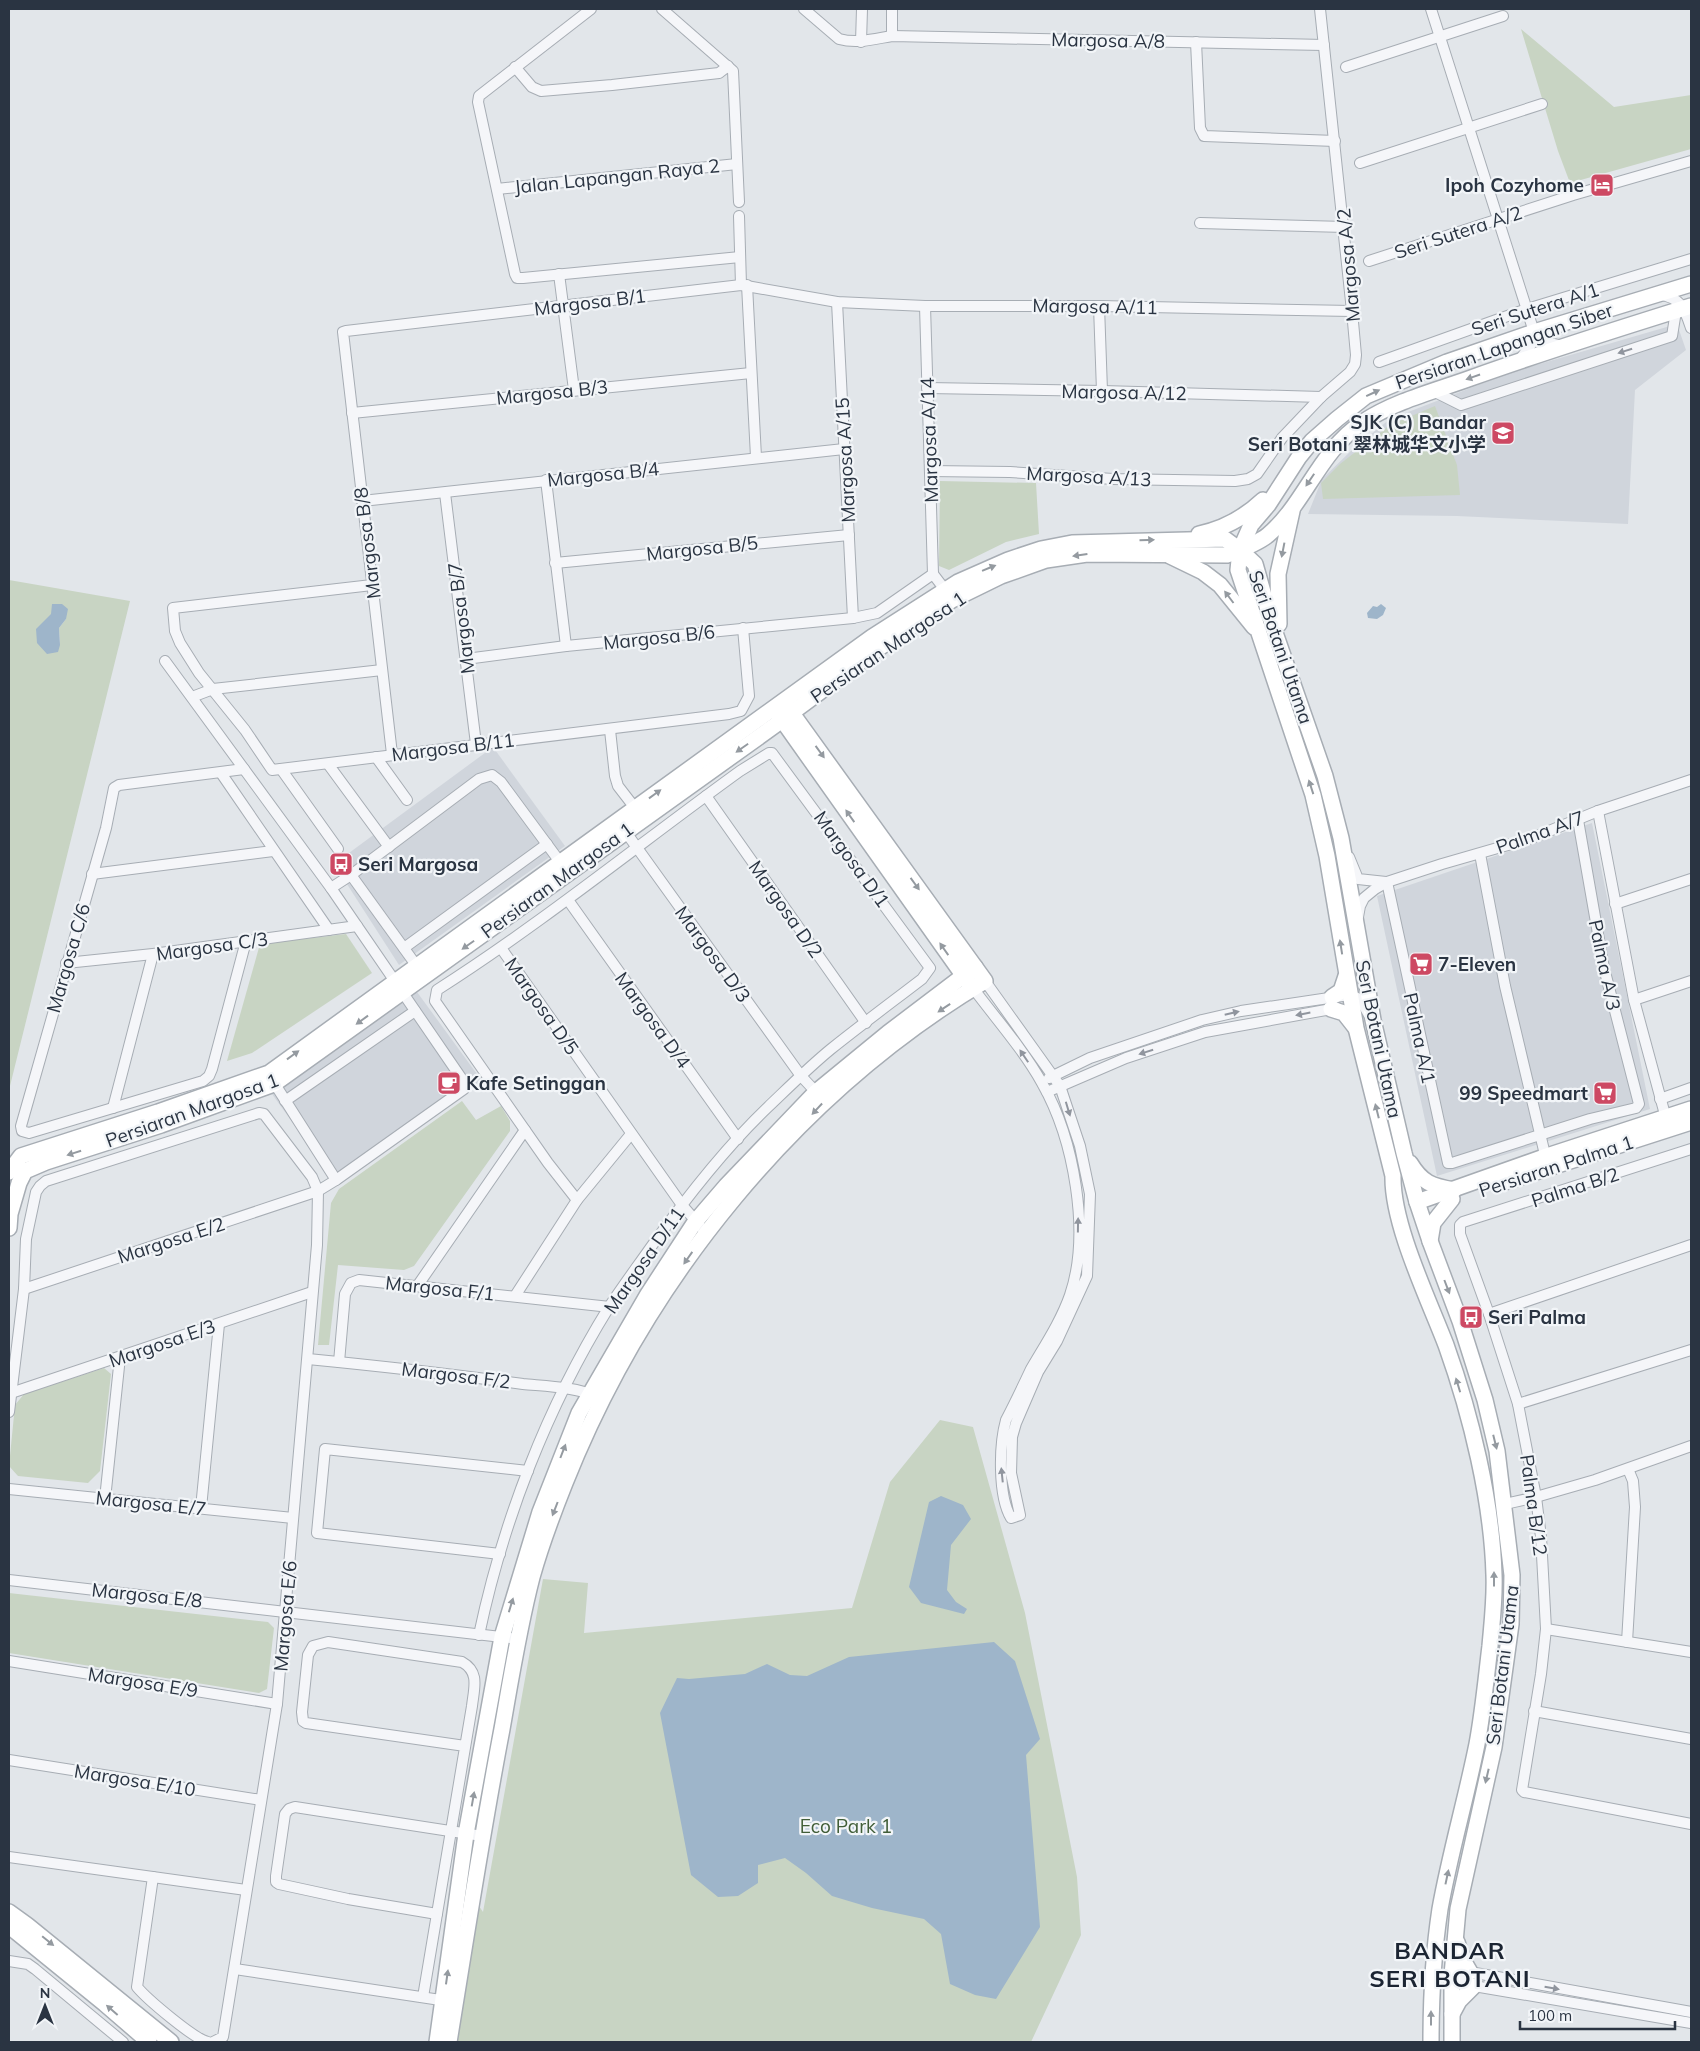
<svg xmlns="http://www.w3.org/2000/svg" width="1700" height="2051" viewBox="0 0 1700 2051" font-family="Mulish,'Noto Sans SC',sans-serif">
<rect width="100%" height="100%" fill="#e2e6ea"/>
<g fill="#d0d5dc">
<path d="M1677,324L1686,350L1635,390L1628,524L1457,516L1308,514L1322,479L1355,447L1390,419L1512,372Z"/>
<path d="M493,747L565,846L399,965L334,864Z"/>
<path d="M1592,823L1650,1109L1437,1176L1377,896Z"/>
<path d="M417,992L482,1081L337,1184L272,1094Z"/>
</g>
<g fill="#c8d4c3" fill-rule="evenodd">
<path d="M1521,29L1614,107L1691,95V149L1570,183L1558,151Z"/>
<path d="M1435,406L1457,465L1460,495L1323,499L1321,483L1340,464L1390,425Z"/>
<path d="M940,481L1036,483L1039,534L1006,542L949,570L939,566Z"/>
<path d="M9,580L130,601L9,1090ZM51,614L66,619L59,628L60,645Z"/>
<path d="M346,934L372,973L252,1053L227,1061L260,944Z"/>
<path d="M462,1101L476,1120L501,1106L510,1121V1131L414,1266L404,1270L338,1265L329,1345H318L331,1203L339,1189Z"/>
<path d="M104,1368L111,1374L100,1471L88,1483L18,1476L9,1466L15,1405L24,1394Z"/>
<path d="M940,1420L973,1427L1025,1613L1077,1877L1081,1935L1031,2042H457L479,1906L483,1912L543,1579L588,1583L584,1633L852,1608L890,1482Z"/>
<path d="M9,1593L268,1622L274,1628L267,1689L259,1693L9,1653Z"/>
</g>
<g fill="#9eb5ca">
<path d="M52,604H62L68,609L66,619L59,628L60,645L58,652L47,654L37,643L36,629L51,614Z"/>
<path d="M1381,604L1386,608L1383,615L1377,619L1368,618L1367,613L1373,606L1377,607Z"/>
<path d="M941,1496L963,1505L971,1519L951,1545L947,1590L956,1602L967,1609L964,1614L921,1603L909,1587L929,1502Z"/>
<path d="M994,1642L1015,1661L1040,1739L1026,1755L1040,1927L996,1999L975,1995L950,1984L941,1934L924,1919L872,1908L832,1896L806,1873L785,1858L758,1865V1883L738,1896L718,1897L691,1875L660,1713L677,1678L689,1679L745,1674L767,1664L790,1675L807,1676L849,1657Z"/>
</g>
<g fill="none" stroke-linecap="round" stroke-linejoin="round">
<g stroke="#a7adb4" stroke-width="12">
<g id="street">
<path d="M591,9L479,96L478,102L515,274L517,278H523L740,257"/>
<path d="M662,9L733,71L739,202"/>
<path d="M804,9L839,39C857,44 874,39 892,36L1324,45"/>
<path d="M1431,9L1534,332L1532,343L1519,361"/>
<path d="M892,36V9"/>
<path d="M861,42L862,9"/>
<path d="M1196,42L1200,128L1204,136L1335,141"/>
<path d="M515,67L532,87L541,91L612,85L719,73L728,66"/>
<path d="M1346,67L1503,16"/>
<path d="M1360,163L1542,104"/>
<path d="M497,189L737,164"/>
<path d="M739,216L741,285"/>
<path d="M1200,223L1345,227"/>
<path d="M1369,261L1573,195L1691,161"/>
<path d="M559,274L574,390"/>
<path d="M747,285L756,457"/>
<path d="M1659,294C1682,299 1684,307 1691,328"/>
<path d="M837,302L853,618"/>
<path d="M925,306L933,574"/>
<path d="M1099,306L1102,391"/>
<path d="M1534,332L1542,341L1563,346"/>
<path d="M1379,362L1527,309L1691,259"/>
<path d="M927,388L1102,391L1321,397"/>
<path d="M1433,391L1461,405L1672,336L1676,311"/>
<path d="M352,413L751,373"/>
<path d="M930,471L1010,472L1113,479L1235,481L1248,479L1257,474L1282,438L1321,397L1350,372L1355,364L1356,355L1352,311L1320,9"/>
<path d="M546,480L566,646"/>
<path d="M445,493L476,744"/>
<path d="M362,501L844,449"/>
<path d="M555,563L849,535"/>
<path d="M933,574L949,595"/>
<path d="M372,585L173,608L175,631L180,643L199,673L245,730L272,770L729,714L741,711L749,696L743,628"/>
<path d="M466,659L566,646L853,618L877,613L933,574"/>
<path d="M192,697L213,689L382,670"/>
<path d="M610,730L615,776L618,786L635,808"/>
<path d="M392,754L343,332L346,331L741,285L837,302L925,306H1099L1352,311"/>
<path d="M376,757L407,800"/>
<path d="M328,764L389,847"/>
<path d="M244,769L119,785L114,788L106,828L21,1126L22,1131L29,1133L203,1081L209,1076L212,1069L246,941"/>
<path d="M281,769L338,849"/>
<path d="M221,773L329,930"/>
<path d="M706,796L866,1023"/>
<path d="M1598,811L1634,1000L1667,1122"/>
<path d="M625,831L801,1076L816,1092"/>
<path d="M1480,854L1505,986L1547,1163"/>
<path d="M1349,857L1358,879L1386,882"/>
<path d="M92,874L273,851"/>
<path d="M351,875L416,965"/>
<path d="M1387,882L1448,1163H1452L1590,1119L1636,1108L1639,1104L1604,968L1578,820"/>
<path d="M331,888L351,875L479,779L492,775L501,782L563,866"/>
<path d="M568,900L738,1139"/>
<path d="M1615,904L1691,879"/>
<path d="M1358,917L1360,906L1364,898L1375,889L1387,882L1442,864L1532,838L1598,811L1691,780"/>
<path d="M404,948L547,844"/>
<path d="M501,948L682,1205L706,1233"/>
<path d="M66,963L153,954L357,926"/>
<path d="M973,988C996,1019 1023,1049 1042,1083C1074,1139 1091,1233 1070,1295C1061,1321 1045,1345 1031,1369C1023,1386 1015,1403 1006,1420C999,1445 998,1496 1011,1518L1020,1515L1011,1473L1012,1437L1016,1423L1038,1372L1057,1341L1087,1276L1090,1194L1080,1146L1060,1086L985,981"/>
<path d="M1634,1000L1691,981"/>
<path d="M271,1078L336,1180"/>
<path d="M1049,1078L1090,1058L1202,1020L1241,1011L1349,995L1360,999L1369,1015"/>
<path d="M1047,1092L1126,1058L1205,1032L1337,1008"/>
<path d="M1660,1099L1691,1088"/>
<path d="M285,1101L415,1011"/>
<path d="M113,1108L153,954"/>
<path d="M1691,1149L1463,1222L1460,1225V1234L1489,1314L1518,1404L1536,1497L1541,1537L1546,1629L1541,1674L1522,1790L1524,1792L1691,1824"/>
<path d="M418,1285L525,1130"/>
<path d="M24,1289L318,1191L336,1180L464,1089L466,1085L331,888L165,661"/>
<path d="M515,1296L577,1200L631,1134"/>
<path d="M1489,1314L1691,1245"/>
<path d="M308,1359C380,1366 451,1374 523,1384C542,1386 578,1387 594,1396"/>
<path d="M339,1362L345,1294L351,1283L359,1280L610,1307"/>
<path d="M11,1393L312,1292"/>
<path d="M1518,1404L1691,1350"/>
<path d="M9,1412L24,1289L26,1239L36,1192L40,1186L46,1181L259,1113L264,1114L312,1177L318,1191L317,1245L277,1704L223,2037L213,2042"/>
<path d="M9,1489L293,1518"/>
<path d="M105,1499L120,1357"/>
<path d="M1505,1504L1536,1497L1595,1480L1691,1446"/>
<path d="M201,1508L219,1324"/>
<path d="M500,1554L317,1533L325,1449L528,1471"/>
<path d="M9,1580L518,1639"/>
<path d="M1546,1629L1691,1652"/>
<path d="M479,1635C503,1521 547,1407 609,1307C622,1287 637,1267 651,1247C686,1198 725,1148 768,1107C789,1087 809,1067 831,1049C861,1025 892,1002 922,979L930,968L772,753H769L740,771C639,844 542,923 437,990L435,1001L548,1163L577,1200"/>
<path d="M1627,1642L1635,1507L1633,1481L1628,1469"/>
<path d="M9,1661L277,1704"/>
<path d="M1534,1711L1691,1739"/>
<path d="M9,1760L261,1800"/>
<path d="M9,1857L246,1890"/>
<path d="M153,1877L137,1987C147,1999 194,2039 208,2042"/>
<path d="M437,1914L348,1899L279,1884L276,1882V1876L285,1814L289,1809L295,1807L482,1836"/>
<path d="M9,1961L28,1964L35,1969L123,2042"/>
<path d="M235,1969L447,2001"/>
<path d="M1465,1973L1470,1972L1691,2012"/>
<path d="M1452,1975L1474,1986L1691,2023"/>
<path d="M423,1997L472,1706C474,1688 480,1672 462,1662L328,1642L313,1646L308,1655L302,1712L303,1721L306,1723L465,1746"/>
</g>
</g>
<g stroke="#a7adb4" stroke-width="18">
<g id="secondary">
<path d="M1199,534C1223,529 1245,517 1263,500"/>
<path d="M1170,556L1203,572L1220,585L1254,627"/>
<path d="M1279,624L1278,574L1292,511"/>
<path d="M778,714L968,982"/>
<path d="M1332,997L1341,991L1346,976"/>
<path d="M1331,1009L1344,1013L1355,1027"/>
<path d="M1410,1163C1422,1183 1432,1186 1454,1190"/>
<path d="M9,1172L21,1156L158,1112L269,1073L872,637L958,582L1008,560L1041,549L1072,543L1225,539L1240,550L1255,564L1273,627L1325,776L1341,838L1373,1020L1404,1153L1417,1202L1430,1241L1460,1321L1485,1400L1497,1451L1512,1575L1511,1624L1494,1747L1458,1909L1452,1975V2042"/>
<path d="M1505,1182L1691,1122"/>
<path d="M1417,1202L1544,1157L1691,1109"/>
<path d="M9,1228L10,1214L19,1183L25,1171L46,1162L161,1125L274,1084L774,726L879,648L952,600L1001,576L1046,560L1087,554L1227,555C1240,550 1257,544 1268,535C1305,504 1319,451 1363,422C1395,401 1435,391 1471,378C1544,352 1617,329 1691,306"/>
<path d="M1430,1241L1433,1223L1452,1199"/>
<path d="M9,1912L27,1925L171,2042"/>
<path d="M9,1926L105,2004L149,2042"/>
<path d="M1457,1942L1463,1960L1470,1972"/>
<path d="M1452,2014L1459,2001L1474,1986"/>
<path d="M437,2042L466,1834L502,1637L540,1512L579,1413L648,1294L695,1222L726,1186L816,1092L888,1033L975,967"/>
<path d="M449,2042C466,1938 482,1833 502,1729C511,1678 519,1627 532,1577C541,1545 553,1513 565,1483C646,1279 796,1094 985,981L786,705"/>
<path d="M1431,2042C1431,1996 1433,1955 1440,1909C1450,1853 1466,1799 1477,1744C1483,1712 1486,1679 1490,1646C1492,1623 1495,1599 1494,1575C1492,1501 1471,1415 1446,1345C1428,1298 1392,1224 1393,1176L1356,1028L1327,856L1313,795L1238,570L1240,550L1251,525L1268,505L1299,457L1312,441L1337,419L1366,396L1447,362L1534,332L1691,284"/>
</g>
</g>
<use href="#street" stroke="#f5f6f9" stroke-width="10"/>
<use href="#secondary" stroke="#fff" stroke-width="15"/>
</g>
<defs><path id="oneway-solid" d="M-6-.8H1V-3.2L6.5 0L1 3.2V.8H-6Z" transform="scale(1.25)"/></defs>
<g fill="#90959e">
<use href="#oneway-solid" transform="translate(1625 351) rotate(162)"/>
<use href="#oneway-solid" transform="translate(1232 1013) rotate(-13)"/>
<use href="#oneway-solid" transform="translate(1303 1014) rotate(169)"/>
<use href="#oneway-solid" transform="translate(1146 1052) rotate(163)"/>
<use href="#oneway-solid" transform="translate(1024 1056) rotate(-124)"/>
<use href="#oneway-solid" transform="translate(1068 1109) rotate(73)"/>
<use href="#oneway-solid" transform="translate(1078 1225) rotate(-89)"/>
<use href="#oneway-solid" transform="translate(1002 1475) rotate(-96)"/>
<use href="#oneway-solid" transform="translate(1552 1988) rotate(10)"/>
</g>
<g fill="#949aa0">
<use href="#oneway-solid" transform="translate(1473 377) rotate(161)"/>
<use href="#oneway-solid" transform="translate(1373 393) rotate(-25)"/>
<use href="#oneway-solid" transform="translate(1310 480) rotate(124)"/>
<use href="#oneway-solid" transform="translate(1147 540) rotate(-2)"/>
<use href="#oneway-solid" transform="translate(1283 550) rotate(101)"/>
<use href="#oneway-solid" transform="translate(1080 555) rotate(172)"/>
<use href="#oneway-solid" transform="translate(989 568) rotate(-22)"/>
<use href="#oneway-solid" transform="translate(1229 597) rotate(-127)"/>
<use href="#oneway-solid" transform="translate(742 748) rotate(145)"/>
<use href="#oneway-solid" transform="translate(820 752) rotate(54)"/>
<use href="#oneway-solid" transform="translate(1311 787) rotate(-108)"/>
<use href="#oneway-solid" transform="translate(655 794) rotate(-36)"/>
<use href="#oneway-solid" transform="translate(850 816) rotate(-125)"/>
<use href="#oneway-solid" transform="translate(915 884) rotate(54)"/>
<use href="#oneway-solid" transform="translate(468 945) rotate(145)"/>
<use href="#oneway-solid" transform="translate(1341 947) rotate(-99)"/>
<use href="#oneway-solid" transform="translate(944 949) rotate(-125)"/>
<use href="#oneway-solid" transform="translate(944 1008) rotate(146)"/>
<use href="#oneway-solid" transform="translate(362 1020) rotate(144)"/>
<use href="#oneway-solid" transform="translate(293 1055) rotate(-36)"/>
<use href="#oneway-solid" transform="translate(817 1109) rotate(133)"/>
<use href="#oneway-solid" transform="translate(1377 1111) rotate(-104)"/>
<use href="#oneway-solid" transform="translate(74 1153) rotate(162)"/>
<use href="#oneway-solid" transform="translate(688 1258) rotate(125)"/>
<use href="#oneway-solid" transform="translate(1447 1287) rotate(69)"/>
<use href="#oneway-solid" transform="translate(1458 1385) rotate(-107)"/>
<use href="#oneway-solid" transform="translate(1495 1442) rotate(76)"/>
<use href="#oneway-solid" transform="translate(563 1451) rotate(-69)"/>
<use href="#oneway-solid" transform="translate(555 1509) rotate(111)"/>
<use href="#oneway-solid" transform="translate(1494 1579) rotate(-90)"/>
<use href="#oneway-solid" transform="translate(511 1605) rotate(-73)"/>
<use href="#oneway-solid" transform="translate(1487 1776) rotate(103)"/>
<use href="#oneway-solid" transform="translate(473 1799) rotate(-80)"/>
<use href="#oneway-solid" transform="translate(1447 1877) rotate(-78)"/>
<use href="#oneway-solid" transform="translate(48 1941) rotate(39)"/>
<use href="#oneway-solid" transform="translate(447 1977) rotate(-82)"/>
<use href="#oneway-solid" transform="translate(112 2010) rotate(-139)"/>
<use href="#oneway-solid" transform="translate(1431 2018) rotate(-90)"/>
</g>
<defs>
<g id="hotel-square" transform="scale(1.25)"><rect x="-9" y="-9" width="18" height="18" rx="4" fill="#cd4963" stroke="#f2f5f8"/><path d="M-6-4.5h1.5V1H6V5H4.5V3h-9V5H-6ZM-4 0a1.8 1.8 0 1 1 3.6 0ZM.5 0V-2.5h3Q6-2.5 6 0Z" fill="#fff"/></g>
<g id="school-square" transform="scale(1.25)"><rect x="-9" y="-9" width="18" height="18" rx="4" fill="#cd4963" stroke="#f2f5f8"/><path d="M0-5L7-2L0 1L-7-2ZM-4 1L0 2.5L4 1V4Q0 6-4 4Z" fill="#fff"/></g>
<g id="bus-square" transform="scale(1.25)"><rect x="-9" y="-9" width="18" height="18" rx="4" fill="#cd4963" stroke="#f2f5f8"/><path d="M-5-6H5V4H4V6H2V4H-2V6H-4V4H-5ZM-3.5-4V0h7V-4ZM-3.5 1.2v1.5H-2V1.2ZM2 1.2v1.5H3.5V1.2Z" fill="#fff"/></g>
<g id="supermarket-square" transform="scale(1.25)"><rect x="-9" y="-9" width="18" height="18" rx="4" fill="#cd4963" stroke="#f2f5f8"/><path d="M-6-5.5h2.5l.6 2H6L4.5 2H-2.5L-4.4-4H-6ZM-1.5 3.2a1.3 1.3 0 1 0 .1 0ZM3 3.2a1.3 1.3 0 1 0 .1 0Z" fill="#fff"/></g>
<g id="cafe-square" transform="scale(1.25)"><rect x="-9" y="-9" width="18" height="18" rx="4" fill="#cd4963" stroke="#f2f5f8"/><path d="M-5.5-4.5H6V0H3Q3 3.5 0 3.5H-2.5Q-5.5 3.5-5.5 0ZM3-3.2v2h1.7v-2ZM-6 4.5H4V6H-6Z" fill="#fff"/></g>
</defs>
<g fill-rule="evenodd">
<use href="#hotel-square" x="1602" y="185"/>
<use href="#school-square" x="1503" y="433"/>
<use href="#bus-square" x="341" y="864"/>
<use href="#supermarket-square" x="1421" y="964"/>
<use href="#cafe-square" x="449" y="1083"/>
<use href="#supermarket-square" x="1605" y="1093"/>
<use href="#bus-square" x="1471" y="1317"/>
</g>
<g text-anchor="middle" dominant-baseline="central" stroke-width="4.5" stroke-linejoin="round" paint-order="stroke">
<g font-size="19" fill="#2a3442" stroke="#f2f5f8">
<text transform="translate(1108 40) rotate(1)">Margosa A/8</text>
<text transform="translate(617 176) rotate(-6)">Jalan Lapangan Raya 2</text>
<text transform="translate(1458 232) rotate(-18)">Seri Sutera A/2</text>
<text transform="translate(1348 265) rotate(-95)">Margosa A/2</text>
<text transform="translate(590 302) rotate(-7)">Margosa B/1</text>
<text transform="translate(1095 306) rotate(1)">Margosa A/11</text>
<text transform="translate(1535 309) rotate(-18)">Seri Sutera A/1</text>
<text transform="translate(1504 346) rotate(-19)">Persiaran Lapangan Siber</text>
<text transform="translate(552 392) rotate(-6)">Margosa B/3</text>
<text transform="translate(1124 392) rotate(1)">Margosa A/12</text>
<text transform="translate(929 440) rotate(-92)">Margosa A/14</text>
<text transform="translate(845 460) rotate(-93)">Margosa A/15</text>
<text transform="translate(603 474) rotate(-6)">Margosa B/4</text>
<text transform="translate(1089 476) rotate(3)">Margosa A/13</text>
<text transform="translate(367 543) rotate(-97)">Margosa B/8</text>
<text transform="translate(702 548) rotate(-6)">Margosa B/5</text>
<text transform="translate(461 618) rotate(-97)">Margosa B/7</text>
<text transform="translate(659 637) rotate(-6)">Margosa B/6</text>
<text transform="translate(888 647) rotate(-34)">Persiaran Margosa 1</text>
<text transform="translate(1281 647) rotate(71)">Seri Botani Utama</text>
<text transform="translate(453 747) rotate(-7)">Margosa B/11</text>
<text transform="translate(1540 832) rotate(-20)">Palma A/7</text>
<text transform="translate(852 859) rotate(54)">Margosa D/1</text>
<text transform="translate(557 880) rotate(-36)">Persiaran Margosa 1</text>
<text transform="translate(786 909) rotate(55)">Margosa D/2</text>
<text transform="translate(212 946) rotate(-8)">Margosa C/3</text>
<text transform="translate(713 954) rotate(54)">Margosa D/3</text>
<text transform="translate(68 958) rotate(-74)">Margosa C/6</text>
<text transform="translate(1605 965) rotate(78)">Palma A/3</text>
<text transform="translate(542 1006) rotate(55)">Margosa D/5</text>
<text transform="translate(653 1020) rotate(54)">Margosa D/4</text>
<text transform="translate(1420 1038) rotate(78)">Palma A/1</text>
<text transform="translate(1379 1039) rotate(78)">Seri Botani Utama</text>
<text transform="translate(192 1110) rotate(-20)">Persiaran Margosa 1</text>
<text transform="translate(1556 1166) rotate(-18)">Persiaran Palma 1</text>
<text transform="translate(1575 1187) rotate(-18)">Palma B/2</text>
<text transform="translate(171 1240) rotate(-18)">Margosa E/2</text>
<text transform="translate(644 1260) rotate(-55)">Margosa D/11</text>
<text transform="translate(440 1288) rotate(6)">Margosa F/1</text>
<text transform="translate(162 1343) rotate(-19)">Margosa E/3</text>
<text transform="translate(456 1375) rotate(7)">Margosa F/2</text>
<text transform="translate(151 1503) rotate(6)">Margosa E/7</text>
<text transform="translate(1534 1505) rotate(82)">Palma B/12</text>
<text transform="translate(147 1595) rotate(6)">Margosa E/8</text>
<text transform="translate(285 1616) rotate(-85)">Margosa E/6</text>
<text transform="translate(1502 1665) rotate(-83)">Seri Botani Utama</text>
<text transform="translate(143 1682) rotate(9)">Margosa E/9</text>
<text transform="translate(135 1780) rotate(9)">Margosa E/10</text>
</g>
<g font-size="19" font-weight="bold" fill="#2a3442" stroke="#f2f5f8" text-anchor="start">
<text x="1584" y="185" text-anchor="end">Ipoh Cozyhome</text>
<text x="1486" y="422" text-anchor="end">SJK (C) Bandar<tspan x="1486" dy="22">Seri Botani 翠林城华文小学</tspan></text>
<text x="358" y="864">Seri Margosa</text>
<text x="1438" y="964">7-Eleven</text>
<text x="466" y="1083">Kafe Setinggan</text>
<text x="1588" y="1093" text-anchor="end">99 Speedmart</text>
<text x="1488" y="1317">Seri Palma</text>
</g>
<g font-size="19" fill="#415e38" stroke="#f2f5f8">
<text x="846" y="1826">Eco Park 1</text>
</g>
<g font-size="24" font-weight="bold" letter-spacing="1" fill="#1c2533" stroke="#f2f5f8">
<text x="1450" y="1950">BANDAR<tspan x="1450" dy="28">SERI BOTANI</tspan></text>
</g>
</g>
<rect width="1700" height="2051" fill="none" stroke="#2a3442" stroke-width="20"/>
<g transform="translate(45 2006)" stroke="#f2f5f8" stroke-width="4" paint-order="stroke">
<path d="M0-4L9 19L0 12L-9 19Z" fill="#2a3442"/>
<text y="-8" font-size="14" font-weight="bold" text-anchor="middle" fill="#2a3442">N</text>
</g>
<path d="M1520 2021v8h155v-8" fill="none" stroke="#2a3442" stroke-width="2.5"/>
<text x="1528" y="2021" font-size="15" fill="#2a3442" stroke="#f2f5f8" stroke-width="4" paint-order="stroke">100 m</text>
</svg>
